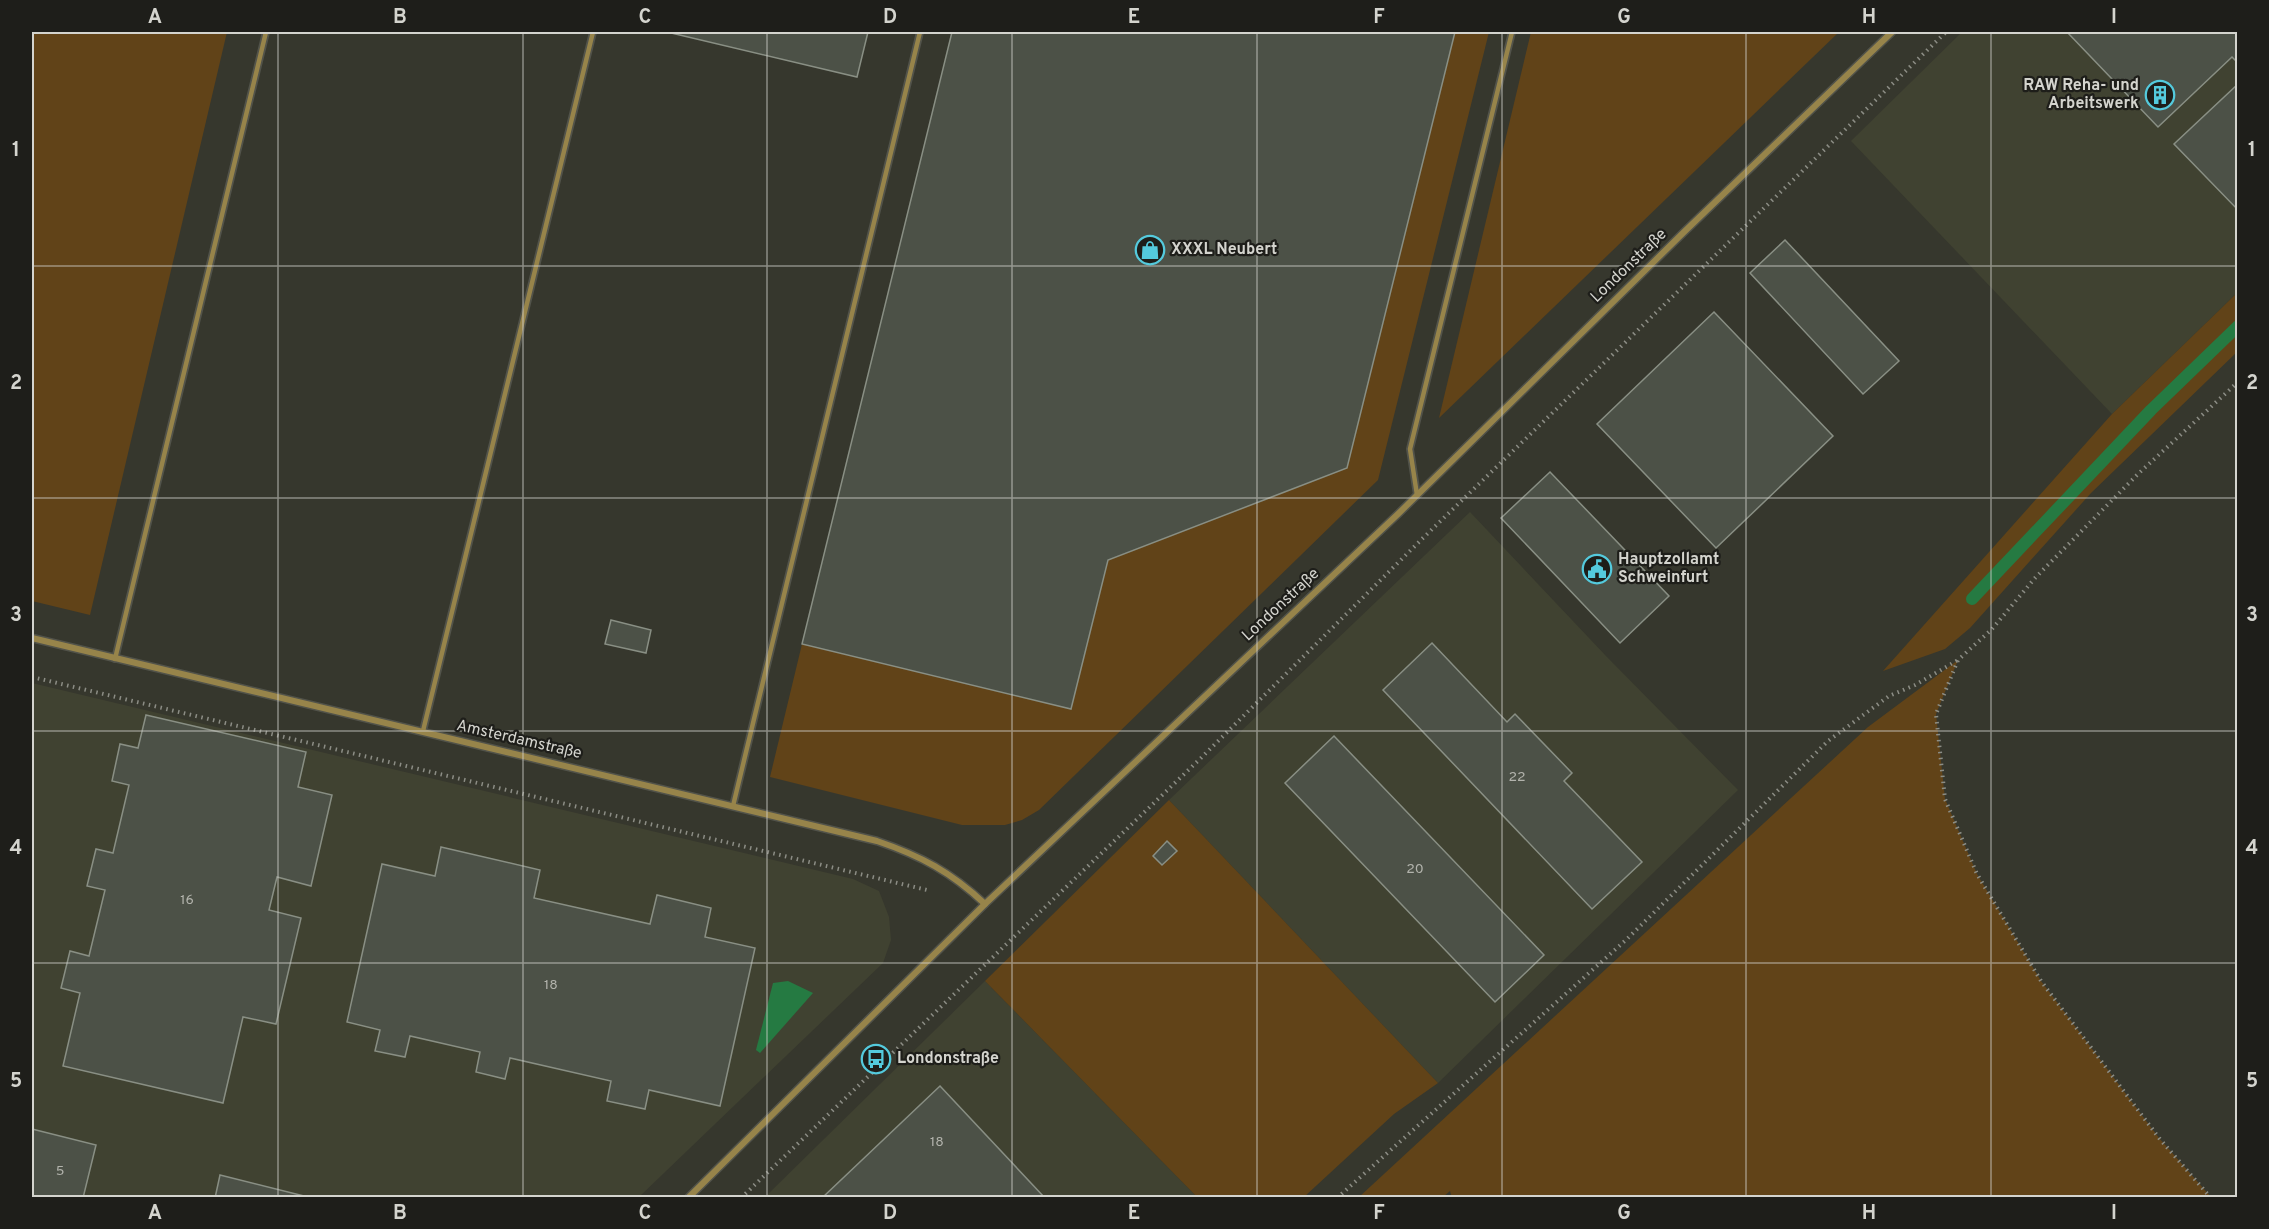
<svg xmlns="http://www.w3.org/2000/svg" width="2269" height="1229" viewBox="0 0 2269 1229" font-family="Overpass,sans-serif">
<rect width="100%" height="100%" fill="#36372d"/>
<g fill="#404231">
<path d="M1962,32H2237V293L2112,414L1851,141Z"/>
<path d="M1470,512L1606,656L1738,790L1438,1083L1169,800Z"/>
<path d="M32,683L853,879L879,891L889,917L891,940L883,963L639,1197L32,1198Z"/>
<path d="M985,981L1197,1197L764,1198Z"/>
</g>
<g fill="#614318">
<path d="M32,32H227L90,615L32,601Z"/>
<path d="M1455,32H1489L1378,480L1039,810L1022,820L1005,825H962L770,777L802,644L1071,709L1108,560L1347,468Z"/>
<path d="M1531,32H1839L1439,418Z"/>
<path d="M2237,293V352L2091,493L1970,628L1945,649L1883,671L2112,414Z"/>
<path d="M1958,660L1936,714L1945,799L1977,874L2041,981L2159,1138L2211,1197L1452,1198L1450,1191L1443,1197L1358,1198L1868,727Z"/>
<path d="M1169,800L1438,1083L1394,1114L1304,1197H1197L985,981Z"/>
</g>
<path fill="#257a42" d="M788,981L813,993L760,1053L756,1050L773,983Z"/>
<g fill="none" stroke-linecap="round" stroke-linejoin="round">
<path stroke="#257a42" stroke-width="12" d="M1972,599L2151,410L2238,326"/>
</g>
<g fill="#4c5147" stroke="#898f84" stroke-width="1.5">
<path d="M667,32H868L857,77Z"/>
<path d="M952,32H1455L1347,468L1108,560L1071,709L802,644Z"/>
<path d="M2067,32H2238V63L2232,57L2158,127Z"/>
<path d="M2238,84V210L2174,144Z"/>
<path d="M1785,240L1899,361L1863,394L1750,273Z"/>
<path d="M1714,312L1833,436L1716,548L1597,424Z"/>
<path d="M1550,472L1669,596L1620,643L1501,518Z"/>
<path d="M611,620L651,630L646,653L605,644Z"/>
<path d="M1432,643L1507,722L1515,714L1572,773L1564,781L1642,862L1592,909L1383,690Z"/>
<path d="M146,715L306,752L298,787L332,795L311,886L277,877L269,910L301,918L276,1024L243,1017L223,1103L63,1066L80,993L61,988L70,951L89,956L105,890L87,886L96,849L113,853L129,785L112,781L120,744L138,748Z"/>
<path d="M1334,736L1544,955L1495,1002L1285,783Z"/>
<path d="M1167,841L1177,851L1162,865L1153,856Z"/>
<path d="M441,847L540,870L534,898L650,924L657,895L711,908L705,937L755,948L720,1106L649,1090L645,1109L607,1101L611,1081L510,1058L505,1079L476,1072L480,1052L410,1036L405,1057L375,1051L380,1030L347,1022L382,864L435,876Z"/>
<path d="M940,1086L1045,1198H822Z"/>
<path d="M32,1129L96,1145L83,1198H32Z"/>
<path d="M220,1175L312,1198H215Z"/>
</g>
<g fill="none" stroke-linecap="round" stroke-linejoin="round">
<g stroke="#52534a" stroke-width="8">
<g id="lane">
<path d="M1417,495L1410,449L1512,32"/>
<path d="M115,659L266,32"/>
<path d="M423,731L593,32"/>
<path d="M733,806L920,32"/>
</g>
</g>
<g stroke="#52534a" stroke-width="9">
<g id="street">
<path d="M32,638L877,841C921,856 951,872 985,904"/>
<path d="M688,1198L985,904L1398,514L1684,232L1892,32"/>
</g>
</g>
<g stroke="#8c8d85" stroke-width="4" stroke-dasharray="1.5 4.5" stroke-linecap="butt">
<path d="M32,677L927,890"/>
<path d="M741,1198L1202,757L1422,539L1946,32"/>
<path d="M1337,1198L1627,939L1828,741L1889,696L1915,685L1958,660"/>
<path d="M2211,1198L2159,1138L2041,981L1977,874L1945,799L1936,714L1958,660L1992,629L2035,578L2138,474L2238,382"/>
</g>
<use href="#lane" stroke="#97844a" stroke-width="4.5"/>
<use href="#street" stroke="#97844a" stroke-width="6"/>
</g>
<path fill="none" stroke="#d4d4ce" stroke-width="1.5" stroke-opacity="0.55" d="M278,32V1198M523,32V1198M767,32V1198M1012,32V1198M1257,32V1198M1502,32V1198M1746,32V1198M1991,32V1198M32,266H2238M32,498H2238M32,731H2238M32,963H2238"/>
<defs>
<g id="building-ring" transform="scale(1.5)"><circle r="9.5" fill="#1e1e1a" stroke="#54cadd" stroke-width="1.5"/><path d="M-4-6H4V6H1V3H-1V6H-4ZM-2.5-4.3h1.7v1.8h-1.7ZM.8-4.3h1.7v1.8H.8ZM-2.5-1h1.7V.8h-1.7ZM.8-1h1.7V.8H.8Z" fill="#54cadd"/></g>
<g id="shop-ring" transform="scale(1.5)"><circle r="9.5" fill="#1e1e1a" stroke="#54cadd" stroke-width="1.5"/><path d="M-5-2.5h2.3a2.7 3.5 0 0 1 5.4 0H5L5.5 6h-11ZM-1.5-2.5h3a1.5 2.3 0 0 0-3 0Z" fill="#54cadd"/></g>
<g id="civic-ring" transform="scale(1.5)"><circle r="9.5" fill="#1e1e1a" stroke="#54cadd" stroke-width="1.5"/><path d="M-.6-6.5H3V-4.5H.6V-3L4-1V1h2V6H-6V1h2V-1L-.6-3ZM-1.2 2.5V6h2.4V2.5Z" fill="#54cadd"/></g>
<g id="bus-ring" transform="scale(1.5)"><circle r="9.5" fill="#1e1e1a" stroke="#54cadd" stroke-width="1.5"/><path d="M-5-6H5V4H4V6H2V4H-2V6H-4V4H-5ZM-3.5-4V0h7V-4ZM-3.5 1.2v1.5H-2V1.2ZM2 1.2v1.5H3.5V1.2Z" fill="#54cadd"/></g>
</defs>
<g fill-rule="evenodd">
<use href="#building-ring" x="2160" y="95"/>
<use href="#shop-ring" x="1150" y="250"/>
<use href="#civic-ring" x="1597" y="569"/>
<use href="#bus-ring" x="876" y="1059"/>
</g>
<g text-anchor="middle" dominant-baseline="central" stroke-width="4.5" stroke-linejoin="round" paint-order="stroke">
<g font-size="14" fill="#b2b3ac">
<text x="1517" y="777">22</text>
<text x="1415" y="869">20</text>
<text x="187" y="900">16</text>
<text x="551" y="985">18</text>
<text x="937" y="1142">18</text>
<text x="60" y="1171">5</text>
</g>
<g font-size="16" font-weight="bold" fill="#d4d4ce" stroke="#1e1e1a" text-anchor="start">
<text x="2139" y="86" text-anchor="end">RAW Reha- und<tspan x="2139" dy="18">Arbeitswerk</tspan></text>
<text x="1171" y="250">XXXL Neubert</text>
<text x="1618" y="560">Hauptzollamt<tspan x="1618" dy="18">Schweinfurt</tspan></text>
<text x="897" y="1059">Londonstraße</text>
</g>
<g font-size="16" fill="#d4d4ce" stroke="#1e1e1a">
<text transform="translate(1629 266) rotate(-44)">Londonstraße</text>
<text transform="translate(1281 605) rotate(-43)">Londonstraße</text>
<text transform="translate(519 740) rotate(13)">Amsterdamstraße</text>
</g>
</g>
<rect width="2269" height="1229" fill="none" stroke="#1e1e1a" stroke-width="66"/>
<rect x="33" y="33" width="2203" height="1163" fill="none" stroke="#d4d4ce" stroke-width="2"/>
<g font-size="20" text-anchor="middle" font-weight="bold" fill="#d4d4ce">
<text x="155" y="23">A</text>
<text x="400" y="23">B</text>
<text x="645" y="23">C</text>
<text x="890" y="23">D</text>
<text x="1134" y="23">E</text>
<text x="1379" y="23">F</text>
<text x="1624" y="23">G</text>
<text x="1869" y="23">H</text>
<text x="2114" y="23">I</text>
<text x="16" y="156">1</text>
<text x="2252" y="156">1</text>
<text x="16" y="389">2</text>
<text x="2252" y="389">2</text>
<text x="16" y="621">3</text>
<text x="2252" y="621">3</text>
<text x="16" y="854">4</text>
<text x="2252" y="854">4</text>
<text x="16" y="1087">5</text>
<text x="2252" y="1087">5</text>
<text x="155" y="1219">A</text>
<text x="400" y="1219">B</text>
<text x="645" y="1219">C</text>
<text x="890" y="1219">D</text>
<text x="1134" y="1219">E</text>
<text x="1379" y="1219">F</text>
<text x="1624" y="1219">G</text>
<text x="1869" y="1219">H</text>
<text x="2114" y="1219">I</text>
</g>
</svg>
